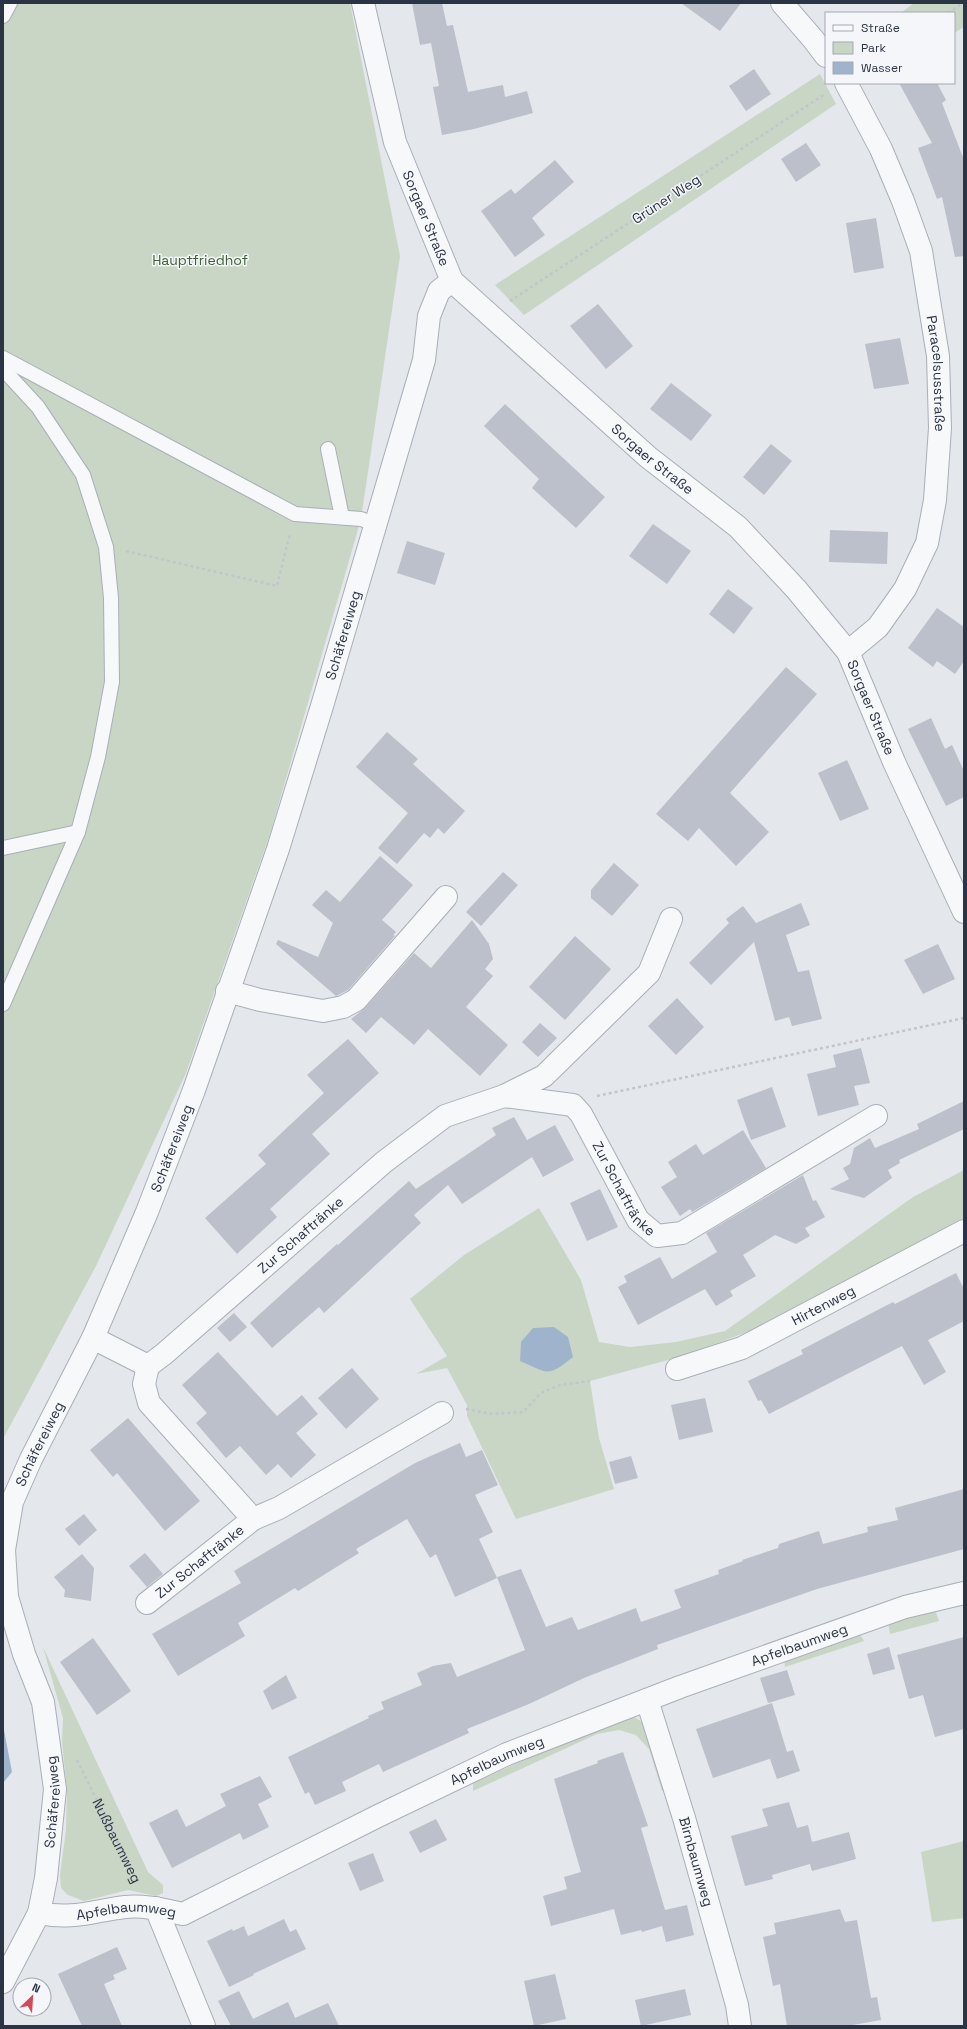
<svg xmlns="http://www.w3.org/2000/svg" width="967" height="2029" viewBox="0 0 967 2029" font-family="'Space Grotesk',sans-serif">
<rect width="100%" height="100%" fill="#e4e7ec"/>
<g fill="#c9d6c5">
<path d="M3,3H350L400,256L361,519L270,834L186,1073L96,1266L3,1439Z"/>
<path d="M914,3H964V27L954,33V13H901Z"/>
<path d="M820,74L836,104L524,315L495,285Z"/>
<path d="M964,1170V1218L750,1331L679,1357L590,1381L599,1438L614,1489L516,1519L467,1416V1405L447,1368L416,1374L447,1356L410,1299L464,1255L539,1208L581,1280L599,1342L630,1347L676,1342L725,1331L913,1197Z"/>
<path d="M935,1610L939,1621L890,1634L888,1623Z"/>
<path d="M859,1633L864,1641L785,1667L784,1657Z"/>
<path d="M43,1647L148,1872L163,1885V1893L156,1896L128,1890L84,1901L68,1895L61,1888L60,1875L66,1830L67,1791L62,1742L63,1718Z"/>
<path d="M623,1716C634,1716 640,1718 646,1728L666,1790L662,1791L649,1749L636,1735L619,1730L597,1734L473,1791V1783Z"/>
<path d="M964,1841V1918L932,1922L921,1852Z"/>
</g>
<g fill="#9fb4cc">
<path d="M554,1327L568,1337L573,1357C548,1377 549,1374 520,1361L521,1342L533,1328Z"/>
<path d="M3,1725L12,1772L3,1783Z"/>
</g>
<g fill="#bbc0ca">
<path d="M412,3H442L447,26L453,25L468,92L503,85L505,97L527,91L533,113L474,129L442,135L433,87L439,86L431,43L420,45Z"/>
<path d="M681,3H741L720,31Z"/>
<path d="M754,69L771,94L746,111L729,86Z"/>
<path d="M899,83H937L946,100L942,103L964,160V256L955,257L942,197L937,199L918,148L932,143Z"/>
<path d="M806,143L821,165L796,182L781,159Z"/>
<path d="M555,160L574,182L532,218L545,235L515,257L481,211L511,189L515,194Z"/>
<path d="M876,218L884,268L854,273L846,223Z"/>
<path d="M598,304L633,346L606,369L570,326Z"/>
<path d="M900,338L909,384L874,389L865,344Z"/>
<path d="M671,383L712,415L691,441L650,409Z"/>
<path d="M505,404L605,497L576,528L532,488L539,479L484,426Z"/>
<path d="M771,444L792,461L764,495L743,477Z"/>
<path d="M653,524L691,551L667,584L629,556Z"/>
<path d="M830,530L888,532L887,564L829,562Z"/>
<path d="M407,541L445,553L435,585L397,573Z"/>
<path d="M728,589L753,608L734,634L709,614Z"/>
<path d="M937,608L964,627V661L955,674L937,661L933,667L908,648Z"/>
<path d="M786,667L817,694L730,793L769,832L736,866L699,828L688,841L656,814Z"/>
<path d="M931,718L945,749L952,745L964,771V797L946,806L908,729Z"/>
<path d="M387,732L418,759L413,764L465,811L444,834L438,828L430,838L424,833L397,864L378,848L408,813L356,767Z"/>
<path d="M847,760L869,809L840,821L818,773Z"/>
<path d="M380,856L413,885L382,920L396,932L393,935L395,936L348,990L336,996L276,944L278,940L318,957L333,923L312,905L326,890L340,902Z"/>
<path d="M614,863L639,885L612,916L591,898V890Z"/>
<path d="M503,872L518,885L481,926L466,912Z"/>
<path d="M801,903L810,925L786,935L798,972L809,970L822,1019L792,1026L789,1017L775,1021L754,942L711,985L689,963L729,923L726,919L743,906L756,923Z"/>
<path d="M472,920L489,944L493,959L485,969L493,976L466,1007L508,1045L480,1076L428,1029L414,1045L381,1017L366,1033L351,1019L365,1008L414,953L431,968Z"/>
<path d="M575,936L611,969L565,1020L529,987Z"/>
<path d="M938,944L955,979L923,994L904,960Z"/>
<path d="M677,998L704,1027L676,1055L648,1026Z"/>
<path d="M540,1023L557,1038L538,1057L522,1042Z"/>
<path d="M348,1039L379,1073L312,1134L330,1154L270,1209L277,1217L237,1254L205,1218L266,1164L258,1155L324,1093L307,1075Z"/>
<path d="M861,1048L870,1083L854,1086L859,1105L818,1116L807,1074L836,1067L833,1055Z"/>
<path d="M772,1087L786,1127L751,1140L737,1100Z"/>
<path d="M964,1101V1129L899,1160L900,1163L888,1170L892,1178L864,1198L830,1189L849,1179L843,1168L850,1164L854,1148L870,1138L875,1148L919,1129L917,1124Z"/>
<path d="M514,1117L527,1140L555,1125L574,1160L543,1177L532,1157L462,1204L448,1185L414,1215L421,1223L324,1313L319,1307L272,1348L250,1323L337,1244L338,1245L409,1181L416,1189L496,1135L492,1128Z"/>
<path d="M743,1130L766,1168L692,1212L690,1209L680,1216L661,1187L677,1177L668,1162L696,1144L703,1155Z"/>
<path d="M803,1175L813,1201L816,1200L825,1217L805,1228L810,1236L796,1244L775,1235L743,1255L756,1276L730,1291L733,1296L716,1306L705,1289L638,1325L618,1287L627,1282L624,1276L660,1257L672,1279L717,1252L706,1233Z"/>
<path d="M600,1189L618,1227L587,1241L570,1203Z"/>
<path d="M956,1273L964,1289V1321L928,1340L946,1372L924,1385L902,1346L769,1414L761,1400L758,1401L748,1381L803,1354L801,1350L893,1302L895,1304Z"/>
<path d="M234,1313L247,1327L230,1342L217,1328Z"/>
<path d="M218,1352L277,1416L302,1395L318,1414L296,1433L316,1455L291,1478L278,1464L266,1475L240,1446L226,1458L196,1423L207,1413L182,1385Z"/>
<path d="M352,1368L379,1399L346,1429L318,1398Z"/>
<path d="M705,1398L713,1432L679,1440L671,1405Z"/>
<path d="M128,1418L200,1501L165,1531L117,1473L113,1477L90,1450Z"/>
<path d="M460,1443L466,1457L482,1450L498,1485L475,1495L493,1532L479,1539L497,1578L455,1597L436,1554L430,1558L407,1519L356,1549L359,1553L298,1591L295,1588L238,1623L245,1636L178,1676L152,1634L241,1583L234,1571L415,1463Z"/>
<path d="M631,1456L638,1478L615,1484L609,1462Z"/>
<path d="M964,1489V1549L817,1589L657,1645L658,1649L584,1678L529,1704L467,1729L469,1733L383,1772L379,1764L342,1782L346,1791L315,1805L309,1792L305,1794L288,1757L369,1718L368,1716L384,1709L381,1702L422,1685L417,1673L433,1666L451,1663L457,1677L525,1650L497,1577L521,1569L546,1627L572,1617L578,1630L636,1608L641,1622L681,1608L674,1590L719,1574L718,1570L743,1561L742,1560L778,1548L779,1544L819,1531L823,1544L868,1532L867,1527L898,1520L895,1508Z"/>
<path d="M84,1514L97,1530L79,1546L65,1529Z"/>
<path d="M145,1553L163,1574L147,1587L129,1566Z"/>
<path d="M82,1554L94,1568L91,1601L64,1597L65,1590L54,1577Z"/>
<path d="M964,1637V1729L935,1737L923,1695L909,1699L897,1655Z"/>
<path d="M93,1638L131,1691L97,1715L60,1662Z"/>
<path d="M889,1647L895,1669L873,1675L867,1654Z"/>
<path d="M787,1670L795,1695L768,1703L760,1678Z"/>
<path d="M286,1675L297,1698L272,1710L263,1691Z"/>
<path d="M772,1703L787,1752L793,1750L800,1771L777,1779L770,1759L775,1757L713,1778L696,1729Z"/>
<path d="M623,1752L648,1826L641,1828L665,1910L687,1905L694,1935L666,1942L662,1926L642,1932L641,1930L621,1935L614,1909L551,1926L543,1896L567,1889L564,1877L581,1872L554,1779L598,1763L597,1761Z"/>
<path d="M260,1776L272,1797L258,1804L269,1827L243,1840L240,1833L172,1868L149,1823L177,1809L186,1827L226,1806L220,1794Z"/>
<path d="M789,1802L797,1828L808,1825L812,1842L849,1832L856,1859L812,1871L810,1864L772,1875L773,1879L745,1886L731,1836L768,1826L762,1809Z"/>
<path d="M436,1819L447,1840L420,1853L409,1832Z"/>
<path d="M373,1853L384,1881L360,1891L348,1863Z"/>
<path d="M840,1909L845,1922L857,1920L871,1998L877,1997L881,2020L847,2026H787L780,1984L773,1986L763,1937L776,1934L774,1923Z"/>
<path d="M284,1919L290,1932L296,1929L306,1949L253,1974L254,1975L229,1987L207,1941L232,1929L233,1931L244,1926L248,1936Z"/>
<path d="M117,1947L127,1969L113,1975L115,1979L104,1984L122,2026H82L58,1974Z"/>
<path d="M555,1974L566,2019L534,2026L524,1981Z"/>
<path d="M685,1989L691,2015L641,2026L635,2000Z"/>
<path d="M239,1991L253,2019L288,2002L295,2018L328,2003L339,2026H231L218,2001Z"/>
</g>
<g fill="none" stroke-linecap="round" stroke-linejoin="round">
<g stroke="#a9aeb7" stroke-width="16">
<g id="service">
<path d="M3,16L10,3"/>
<path d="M3,358L295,514L361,519L375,524"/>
<path d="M3,369L38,407L83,475L106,547L111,598L112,682L98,757L78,832L3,1004"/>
<path d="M328,449L342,517"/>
<path d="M3,848L78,832"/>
</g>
</g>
<g stroke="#a9aeb7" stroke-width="24">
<g id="minor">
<path id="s2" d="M363,3L395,142L452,281L648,457L738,527L796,589L848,652L894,762L964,912"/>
<path d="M782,3L813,39L826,56"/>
<path id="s3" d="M846,83L881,149L903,201L921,251L938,356L940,428L935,500L927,543L905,589L878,627L848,652"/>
<path d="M227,991L260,1000L323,1011L343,1007L356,1000L446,897"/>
<path id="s4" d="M504,1096L573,1105L581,1114L638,1220L657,1236L682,1233L876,1116"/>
<path id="s5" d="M93,1338L148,1366L164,1354L384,1162L445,1116L504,1096L544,1076L649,973L671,919"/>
<path d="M148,1366L144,1384L149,1403L253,1519"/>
<path id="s6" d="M677,1369L742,1348L964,1231"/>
<path id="s7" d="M147,1603L253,1519L279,1508L442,1413"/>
<path id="s8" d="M647,1700L684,1818L737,2005L740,2026"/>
<path d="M156,1908L204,2026"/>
<path id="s9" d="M39,1913C73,1920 92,1911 125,1907C145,1905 164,1910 183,1914L378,1816L507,1754L680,1687L905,1607L964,1593"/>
<path id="s10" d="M3,1982L39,1913L46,1878L55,1789L43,1702L24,1654L7,1597L4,1550L12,1502L31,1459L93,1338L147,1212L194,1090L278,849L322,706L424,360L429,316L439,291L452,281"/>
</g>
</g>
<g stroke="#c2c5cb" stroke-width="2.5" stroke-dasharray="3 3" stroke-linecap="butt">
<path d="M948,13L963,3"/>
<path d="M510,301L825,94"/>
<path d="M126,551L277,586L290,533"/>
<path d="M597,1096L964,1018"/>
<path d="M466,1409L492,1414L523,1412L541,1393L560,1385L590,1381"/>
<path id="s1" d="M77,1760L138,1883"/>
</g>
<use href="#service" stroke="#f7f8fa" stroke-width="14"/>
<use href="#minor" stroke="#f7f8fa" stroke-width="22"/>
</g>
<g text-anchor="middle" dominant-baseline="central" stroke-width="3" stroke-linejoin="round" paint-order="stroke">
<g font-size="14" fill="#2b3445" stroke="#f4f6f9">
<text transform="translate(666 199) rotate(-33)">Grüner Weg</text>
<text stroke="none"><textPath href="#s2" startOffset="225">Sorgaer Straße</textPath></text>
<text stroke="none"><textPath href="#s3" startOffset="308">Paracelsusstraße</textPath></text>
<text stroke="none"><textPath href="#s2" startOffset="561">Sorgaer Straße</textPath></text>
<text stroke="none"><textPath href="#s10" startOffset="1427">Schäfereiweg</textPath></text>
<text stroke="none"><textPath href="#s2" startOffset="897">Sorgaer Straße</textPath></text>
<text stroke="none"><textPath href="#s10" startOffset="886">Schäfereiweg</textPath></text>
<text stroke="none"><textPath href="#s4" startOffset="168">Zur Schaftränke</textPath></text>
<text stroke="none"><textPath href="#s5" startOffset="263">Zur Schaftränke</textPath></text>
<text stroke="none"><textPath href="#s6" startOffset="160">Hirtenweg</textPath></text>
<text stroke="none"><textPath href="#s10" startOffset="562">Schäfereiweg</textPath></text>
<text stroke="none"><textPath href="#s7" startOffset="67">Zur Schaftränke</textPath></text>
<text stroke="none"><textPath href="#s9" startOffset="819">Apfelbaumweg</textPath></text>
<text stroke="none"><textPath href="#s9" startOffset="495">Apfelbaumweg</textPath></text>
<text stroke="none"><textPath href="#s10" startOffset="190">Schäfereiweg</textPath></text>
<text stroke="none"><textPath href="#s1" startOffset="90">Nußbaumweg</textPath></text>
<text stroke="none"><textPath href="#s8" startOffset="169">Birnbaumweg</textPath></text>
<text stroke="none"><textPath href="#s9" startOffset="88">Apfelbaumweg</textPath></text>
</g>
<g font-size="14" fill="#3f6138" stroke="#f4f6f9">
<text x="200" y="260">Hauptfriedhof</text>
</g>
</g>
<rect width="967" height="2029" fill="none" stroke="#2b3445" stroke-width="8"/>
<rect x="825" y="12" width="130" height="72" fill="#f4f6f9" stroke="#a4a8b1"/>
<rect x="833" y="25" width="20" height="6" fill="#f7f8fa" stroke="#a4a8b1"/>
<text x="861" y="32" font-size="12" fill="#2b3445">Straße</text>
<rect x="833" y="42" width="20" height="12" fill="#c9d6c5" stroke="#a4a8b1"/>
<text x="861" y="52" font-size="12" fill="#2b3445">Park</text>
<rect x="833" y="62" width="20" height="12" fill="#9fb4cc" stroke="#a4a8b1"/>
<text x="861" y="72" font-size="12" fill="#2b3445">Wasser</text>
<g transform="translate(32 1997) rotate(25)"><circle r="19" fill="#f4f6f9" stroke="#a4a8b1"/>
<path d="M0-3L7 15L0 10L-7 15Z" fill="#d1495b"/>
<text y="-6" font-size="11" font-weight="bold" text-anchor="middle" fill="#2b3445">N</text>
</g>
</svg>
